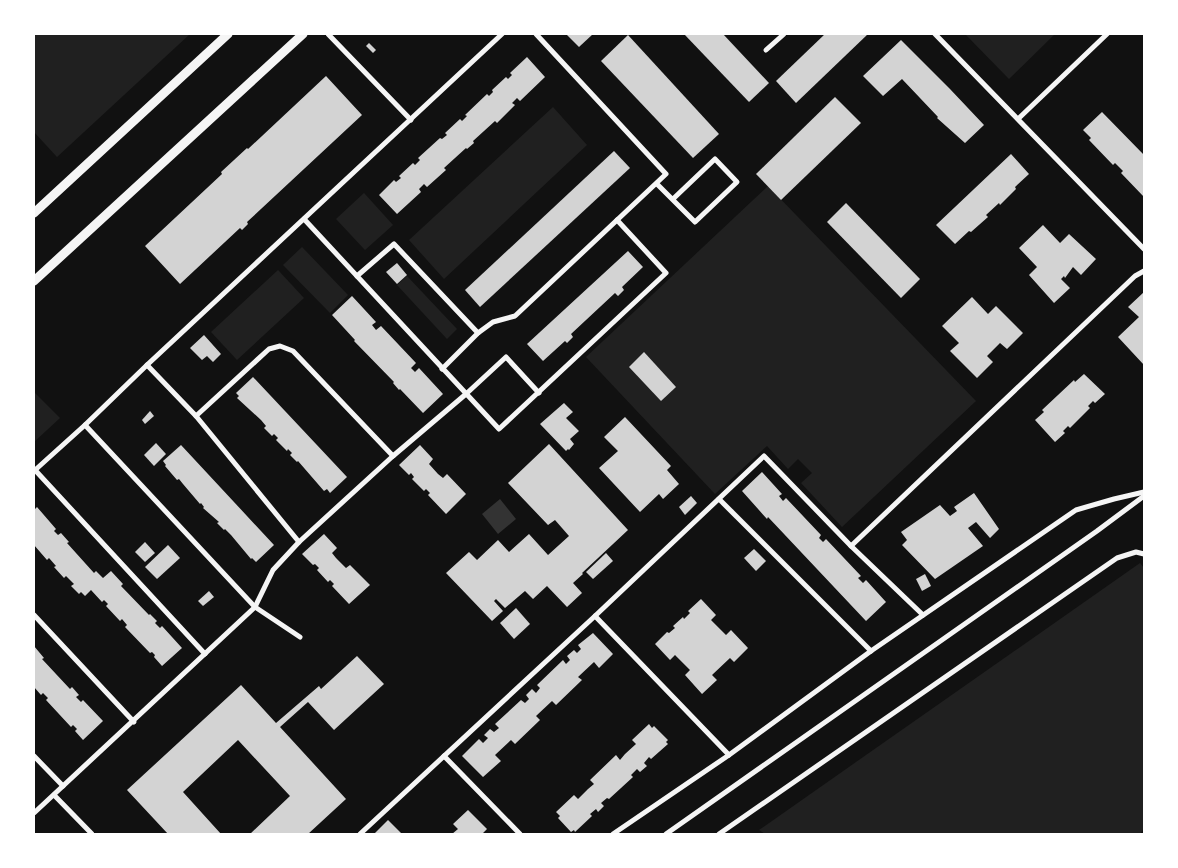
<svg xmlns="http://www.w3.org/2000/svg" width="1178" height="868" viewBox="0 0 1178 868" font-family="Manrope,sans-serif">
<rect width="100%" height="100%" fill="#111"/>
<g fill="#202020">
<path d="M34,34H190L57,157L34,132Z"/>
<path d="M965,34H1055L1009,79Z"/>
<path d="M553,107L587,145L444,279L409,240Z"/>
<path d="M768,186L976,401L842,527L801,483L812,473L798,459L788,469L767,446L715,494L586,357Z"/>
<path d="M364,193L393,225L365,250L336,219Z"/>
<path d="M302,247L348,295L330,313L283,265Z"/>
<path d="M278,270L304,298L237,360L211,332Z"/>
<path d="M407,276L457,329L447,339L397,285Z"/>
<path d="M34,392L60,418L34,442Z"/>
<path d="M1140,563L1144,568V828L1140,834H765L759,830Z"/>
</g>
<path fill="#333" d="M500,499L516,519L498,534L482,514Z"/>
<g fill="#d3d3d3">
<path d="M566,34H593L579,47Z"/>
<path d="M684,34H723L769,83L749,102Z"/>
<path d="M825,34H868L796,103L776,81Z"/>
<path d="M628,35L719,134L693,158L601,61Z"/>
<path d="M901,40L950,89L984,125L965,143L937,118L938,117L902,79L883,96L863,76Z"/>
<path d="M369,43L376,50L373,53L366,46Z"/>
<path d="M527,57L545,77L520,101L517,98L512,103L515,105L497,123L495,121L473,141L474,143L467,149L466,148L444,168L446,170L427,187L424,184L419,189L421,192L397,214L379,195L394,180L396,182L401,178L399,176L413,163L415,165L420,160L418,158L440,138L442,139L447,135L445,133L460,119L462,121L467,116L465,115L487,94L489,96L493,92L492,90L506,77L508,79L512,75L510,73Z"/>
<path d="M326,76L362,115L247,222L248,224L242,230L240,228L180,284L145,246L222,174L221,172L247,148L248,149Z"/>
<path d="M835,97L861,123L781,200L756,174Z"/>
<path d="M1102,112L1144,155V197L1121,173L1123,171L1115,163L1113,165L1089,140L1091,138L1083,130Z"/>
<path d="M614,151L630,168L480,307L465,290Z"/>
<path d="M1011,154L1029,174L1015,187L1016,189L1000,205L999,203L986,215L988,217L971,232L969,231L955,244L936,225Z"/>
<path d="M846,203L920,279L901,298L827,222Z"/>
<path d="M1043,225L1060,243L1069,234L1096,259L1081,275L1073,267L1065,278L1064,276L1061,279L1070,288L1054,303L1029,275L1037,267L1019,248Z"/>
<path d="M628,251L643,267L622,287L624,290L618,296L615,293L571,334L573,337L567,343L565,341L543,361L527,344Z"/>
<path d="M397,263L407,275L397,284L386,272Z"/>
<path d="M1144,292V365L1118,337L1139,317L1128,307Z"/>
<path d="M352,296L376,322L372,325L376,330L381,326L416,363L411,368L415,372L419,368L443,394L423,413L400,389L399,390L393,383L394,382L354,341L355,340L332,315Z"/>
<path d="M972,297L988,314L996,306L1023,333L1007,349L1000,343L987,356L993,362L977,378L950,351L959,343L942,326Z"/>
<path d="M204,335L221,354L213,362L207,356L202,360L190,348Z"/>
<path d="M644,352L676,387L661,401L629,367Z"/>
<path d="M1084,374L1105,394L1095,403L1093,401L1088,406L1090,408L1070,428L1068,426L1063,431L1065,433L1055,442L1035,420L1044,412L1042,410L1074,380L1075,382Z"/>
<path d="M253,377L347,477L330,493L327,489L324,491L298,461L297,462L290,455L292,453L288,449L287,451L276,440L278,438L274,434L272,436L264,428L266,426L261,420L237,398L239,396L236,393Z"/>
<path d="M564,403L573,412L566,418L579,431L570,439L574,444L569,450L568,449L566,451L540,424Z"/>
<path d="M150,411L154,416L145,424L142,420Z"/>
<path d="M625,417L671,466L667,470L679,484L663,499L659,494L640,512L599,468L618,451L604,437Z"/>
<path d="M156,443L166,454L154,466L144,455Z"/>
<path d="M549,444L628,530L582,573L583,574L573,583L582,593L567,607L547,586L533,599L525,591L505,608L496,599L494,601L503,611L492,621L446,573L469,552L477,560L498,540L509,552L529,534L548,555L569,536L555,520L548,525L508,483Z"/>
<path d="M181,445L274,545L256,562L252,558L251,559L231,535L225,529L224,530L217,523L219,522L203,508L204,507L201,503L200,504L183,484L179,479L177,480L165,466L166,465L163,461Z"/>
<path d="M420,445L433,459L429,464L438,474L443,478L447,474L466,494L446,514L428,495L430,493L426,489L424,491L412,479L414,477L411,473L409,475L399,465Z"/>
<path d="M762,472L782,494L779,496L783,501L786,498L821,535L819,538L823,542L826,539L861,576L858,578L863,583L866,580L886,602L866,621L768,517L767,519L742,491Z"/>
<path d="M974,493L999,529L990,538L976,522L968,528L983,546L935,579L902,545L907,540L901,532L940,505L950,516L957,511L954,507Z"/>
<path d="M691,496L697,503L685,515L679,507Z"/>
<path d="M37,507L56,529L54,531L58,535L61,533L69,542L67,543L94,573L96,571L103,578L111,571L123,584L121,586L149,615L150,614L157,621L155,623L160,628L162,626L182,648L162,666L154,657L155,655L152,652L150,653L125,627L127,625L122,619L120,621L106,606L108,604L104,600L102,602L91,590L85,596L81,592L79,594L71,586L74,584L66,576L64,578L54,567L56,566L49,558L47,560L34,545V510Z"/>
<path d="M324,534L337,548L332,553L336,558L346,568L350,565L370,585L349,604L332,586L334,584L330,580L328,582L317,570L319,568L315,564L313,565L302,554Z"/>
<path d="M145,542L155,553L145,562L135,552Z"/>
<path d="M168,545L180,558L157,579L145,567Z"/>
<path d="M754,549L766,561L756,571L744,558Z"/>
<path d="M606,553L613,561L593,579L586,572Z"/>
<path d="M925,574L931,586L922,591L916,579Z"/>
<path d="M209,591L214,597L203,606L198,601Z"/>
<path d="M701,599L716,615L711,620L726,635L731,630L748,648L734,662L730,658L712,675L717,680L702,694L685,675L690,670L675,655L670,660L655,644L667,632L669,633L675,628L673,626L683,617L684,619L690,613L688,611Z"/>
<path d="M516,608L530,624L514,639L500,623Z"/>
<path d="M593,633L613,654L599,668L594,662L578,677L582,680L556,705L552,701L536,716L540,720L515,744L511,740L495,755L501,761L483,777L462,756L479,739L483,743L488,738L484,735L490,729L494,732L499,728L495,724L521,700L525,703L529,699L526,695L532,689L536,693L540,688L537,685L563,660L566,664L570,660L567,656L574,650L577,653L581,649L578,645Z"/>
<path d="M34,646L44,658L42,659L70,689L72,687L79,695L76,697L81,702L83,700L103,721L83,740L75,731L77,729L73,725L71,727L46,700L48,698L43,693L41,695L34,687Z"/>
<path d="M357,656L384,684L334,730L308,702L280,727L346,799L308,834H250L290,796L238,740L183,792L221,834H168L127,790L241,685L276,723L319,686L321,689Z"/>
<path d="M649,724L652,728L654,726L668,740L666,742L668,744L651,759L649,757L644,763L647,766L640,772L637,769L631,775L633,777L609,799L607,798L601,803L604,806L598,812L596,809L590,814L592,816L575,832L574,830L571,832L558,818L560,816L556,812L574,795L578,799L588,789L594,784L590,780L616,755L620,760L625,754L636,744L632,740Z"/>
<path d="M468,810L487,829L482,834H452L458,829L453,824Z"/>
<path d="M388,820L402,834H374Z"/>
</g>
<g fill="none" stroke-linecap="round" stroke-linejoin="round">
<g stroke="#f5f5f5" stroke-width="5">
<path d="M328,34L411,120"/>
<path d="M935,34L1144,249"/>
<path d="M766,50L784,34"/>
<path d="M1018,119L1107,34"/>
<path d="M657,184L695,222L737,182L715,159L673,199"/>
<path d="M304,219L499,429L666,273L617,220"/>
<path d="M357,276L394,244L478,333"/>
<path d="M147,365L196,416L299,542"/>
<path d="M442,369L478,333L493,322L515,316L666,174L536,34"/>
<path d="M196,416L269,349L280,346L293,351L393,456"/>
<path d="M85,425L255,607L300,637"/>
<path d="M35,470L205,654"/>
<path d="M34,471L85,425L147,365L502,34"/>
<path d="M719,499L871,651"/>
<path d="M851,546L1135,276L1144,271"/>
<path d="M34,615L134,722"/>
<path d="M595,616L729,755"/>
<path d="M34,756L63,786"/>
<path d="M444,756L520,834"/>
<path d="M54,795L92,834"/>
<path d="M34,813L255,607L273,570L299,542L393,456L466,394L506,357L539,393"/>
<path d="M360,834L595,616L764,456L851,546L923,615"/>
<path d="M613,834L729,755L871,651L1076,510L1114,499L1144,492"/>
<path d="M666,834L1097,531L1144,496"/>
<path d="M719,834L1117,558L1136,552L1144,554"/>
</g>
<g stroke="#f5f5f5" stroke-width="9">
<path d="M34,213L228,34"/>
<path d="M34,281L303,34"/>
</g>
</g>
<rect width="1178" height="868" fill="none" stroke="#ffffff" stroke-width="70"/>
</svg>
